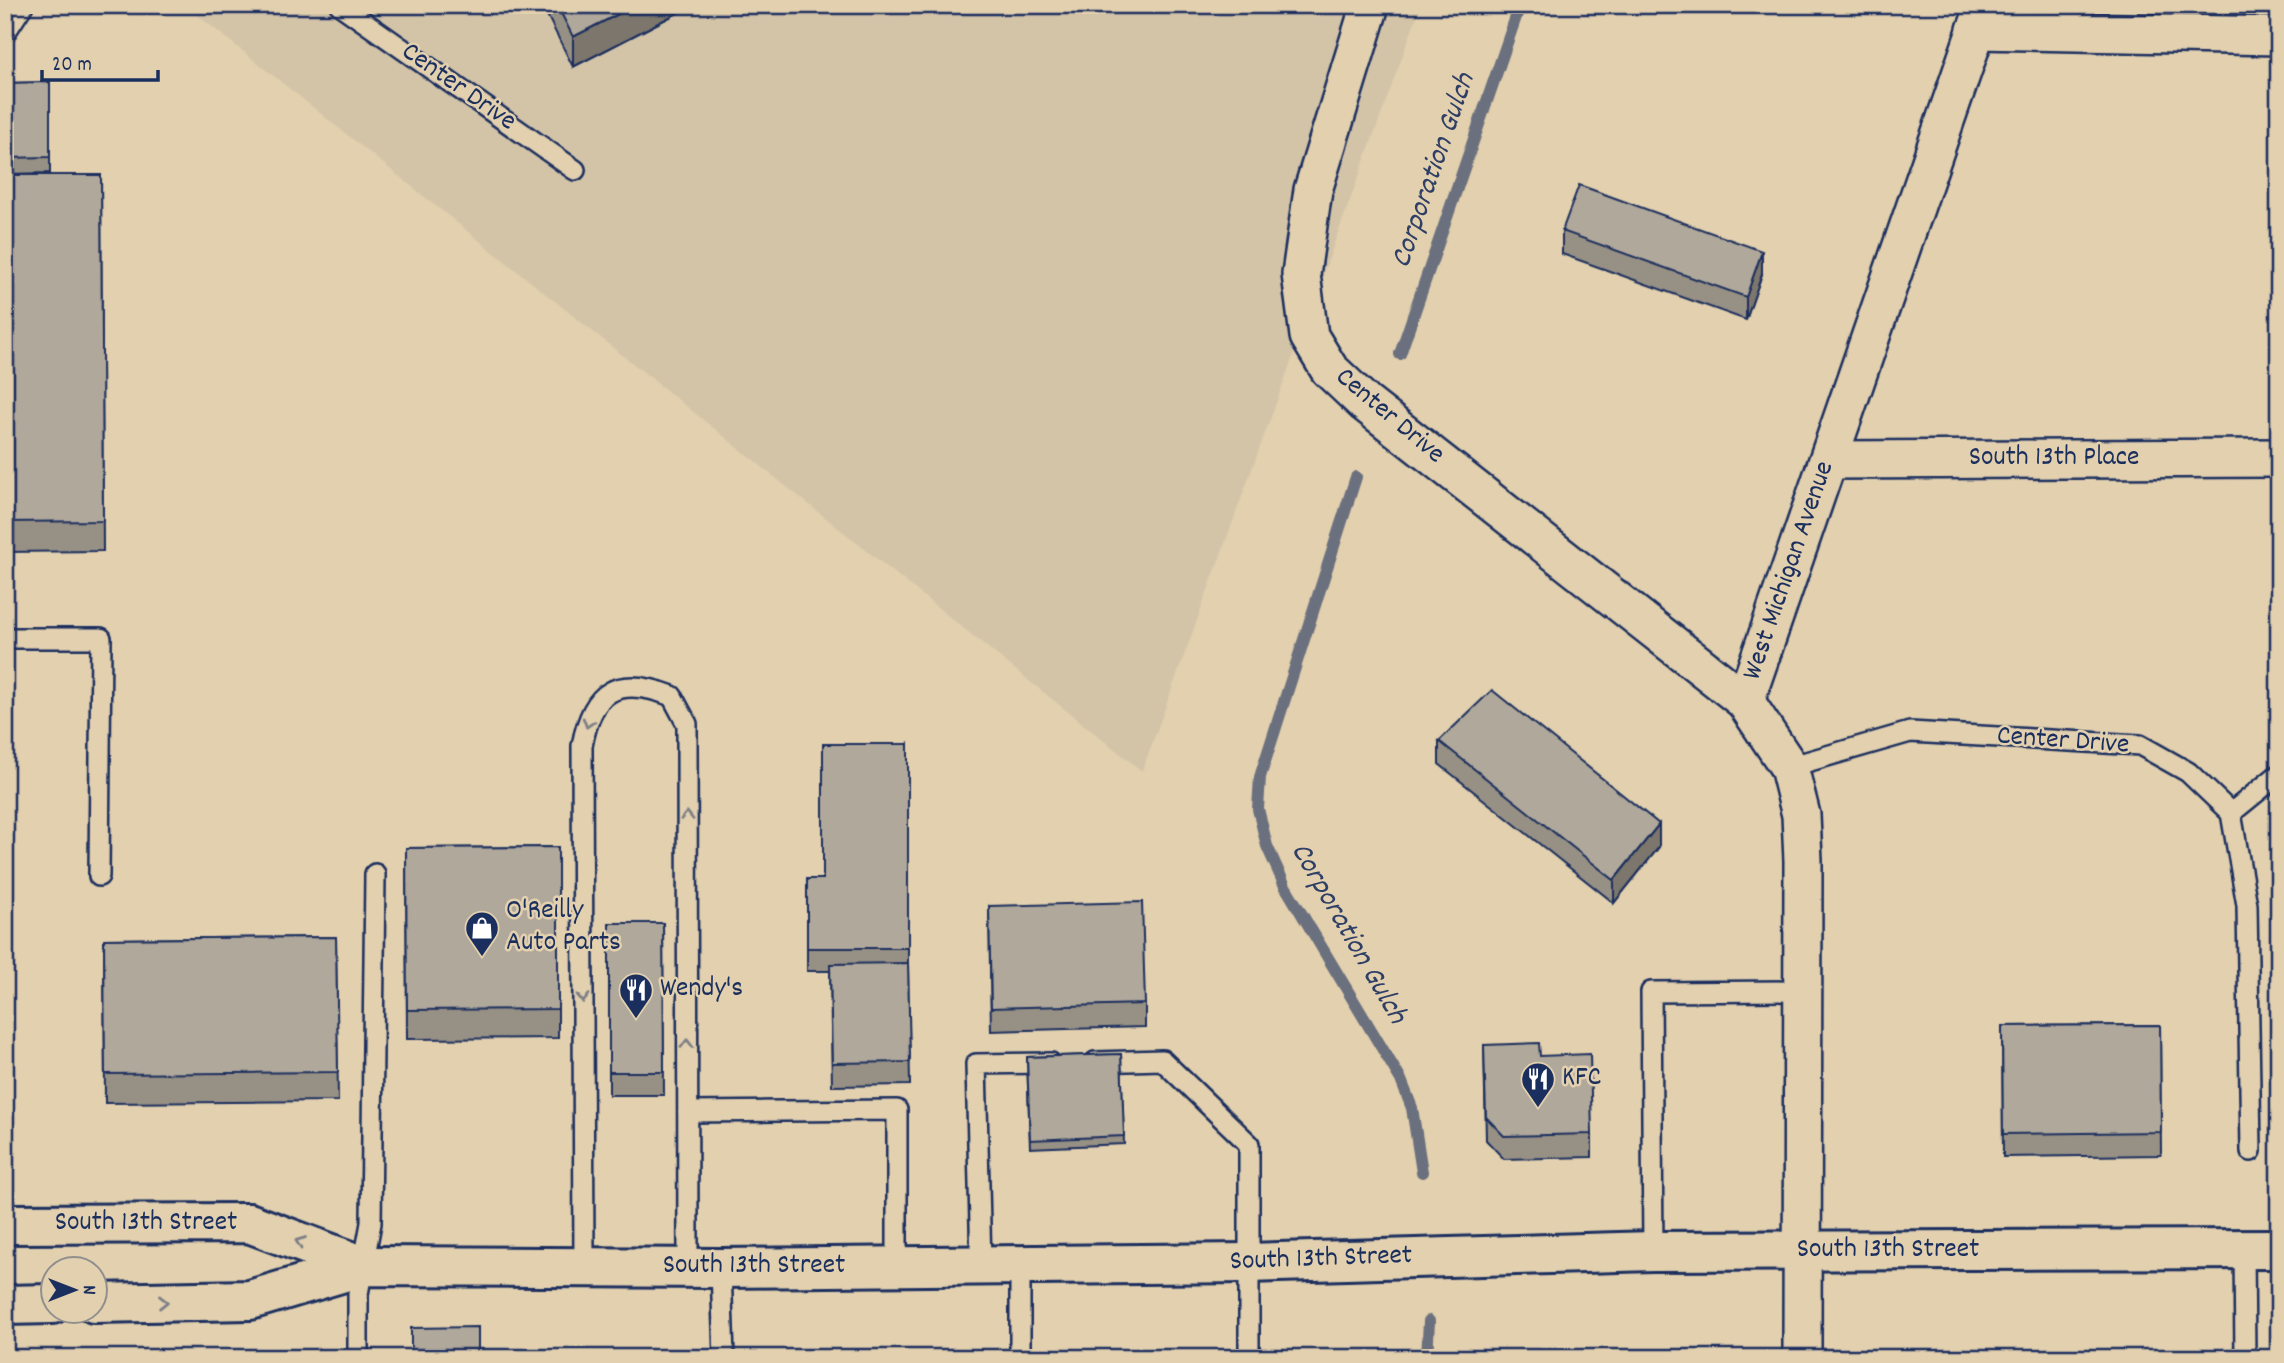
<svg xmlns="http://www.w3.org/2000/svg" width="2284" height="1363" viewBox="0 0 2284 1363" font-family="Dekko,sans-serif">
<rect width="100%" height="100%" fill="#e2d0ae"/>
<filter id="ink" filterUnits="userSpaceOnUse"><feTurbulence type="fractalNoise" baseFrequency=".0143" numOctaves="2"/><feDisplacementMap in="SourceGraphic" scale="14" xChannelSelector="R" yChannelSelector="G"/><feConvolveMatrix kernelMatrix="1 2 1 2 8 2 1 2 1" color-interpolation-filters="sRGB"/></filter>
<g filter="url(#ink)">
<path fill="#d3c4a8" d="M185,5H1421L1142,771Z"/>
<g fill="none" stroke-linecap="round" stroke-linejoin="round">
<g stroke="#6a6f7e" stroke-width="12">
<path d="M1400,354L1520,5"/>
<path d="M1356,477L1260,777L1258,809L1267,846L1285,886L1401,1080L1412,1108L1422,1172"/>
<path d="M1427,1358L1429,1321"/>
</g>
<g stroke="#1b2f5e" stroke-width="24">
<g id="lane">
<path d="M340,5L575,170"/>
<path d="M5,33L23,5"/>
<path d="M5,638H101L99,876"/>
<path d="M1789,767L1910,732L2140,745L2188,772L2231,813L2247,905L2251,1151"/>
<path d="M2231,813L2279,774"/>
<path d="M1095,1062L1162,1060L1249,1144V1358"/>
<path d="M688,1112L897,1110V1266"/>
<path d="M2244,1249L2245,1358"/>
<path d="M1653,1251L1651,992L1800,991"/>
<path d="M1020,1264V1358"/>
<path d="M981,1265L976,1064L1051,1063"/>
<path d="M584,1267L582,746C592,690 617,675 672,696L687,724L688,1268"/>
<path d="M721,1268L724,1358"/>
<path d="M358,1358V1294L371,1223L375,874"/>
</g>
</g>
<g stroke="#1b2f5e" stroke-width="42">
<g id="street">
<path d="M1370,5L1313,190L1301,274L1309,336L1329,369L1365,403L1745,701L1789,767L1801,815L1803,861L1802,1358"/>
<path d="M1976,30L2279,36"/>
<path d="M1829,460L2279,458"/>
<path d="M1745,701L1985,5"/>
</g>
</g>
<g stroke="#1b2f5e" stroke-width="44">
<g id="highway">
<path d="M5,1224L249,1223L364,1266"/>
<path d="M94,1303L250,1300L364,1266L721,1268L1249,1263L1653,1251L2279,1249"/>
<path d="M5,1305L52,1304"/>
</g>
</g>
<use href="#lane" stroke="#e2d0ae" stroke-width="19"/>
<use href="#street" stroke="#e2d0ae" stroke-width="37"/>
<use href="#highway" stroke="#e2d0ae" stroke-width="38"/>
</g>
<g fill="#979084" stroke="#1b2f5e" stroke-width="2">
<path d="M542,5H693L573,67Z"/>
<path d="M50,82V173L5,174V83Z"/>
<path d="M5,175H101L103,551L5,552Z"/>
<path d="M1562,231L1762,274L1746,320L1562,254Z"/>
<path d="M1439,741L1659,847L1614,903L1439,764Z"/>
<path d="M908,744V963L910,1085L832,1086L830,971H807V879H823Z"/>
<path d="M558,847V1038L407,1039L406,848Z"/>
<path d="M989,906L1145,1004V1027L991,1031Z"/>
<path d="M609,923H663L664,1095H609Z"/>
<path d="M336,937L338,1101L105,1103L104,939Z"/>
<path d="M2160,1025L2161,1155L2003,1157L2002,1026Z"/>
<path d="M1484,1045L1540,1056L1592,1134V1157L1504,1159L1486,1140Z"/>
<path d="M1121,1054L1124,1144L1030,1148L1027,1057Z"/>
</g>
<g fill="#7b766c" stroke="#1b2f5e" stroke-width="2">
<path d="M636,5H693L573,67V37Z"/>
<path d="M1762,251V274L1746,320V297Z"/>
<path d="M1659,824V847L1614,903V880Z"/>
</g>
<g fill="#b0a89a" stroke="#1b2f5e" stroke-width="2">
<path d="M557,5H636L573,37Z"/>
<path d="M50,82V157L5,158V83Z"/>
<path d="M5,175H101L103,521L5,522Z"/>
<path d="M1579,185L1762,251L1746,297L1562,231Z"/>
<path d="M1492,690L1659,824L1614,880L1439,741Z"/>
<path d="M823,744H908V948H807V879H823Z"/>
<path d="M558,847V1009L407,1010L406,848Z"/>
<path d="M1142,902L1145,1004L991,1008L989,906Z"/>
<path d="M609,923H663L664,1072H609Z"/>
<path d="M336,937L338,1072L105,1074L104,939Z"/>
<path d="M908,963L910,1062L832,1063L830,964Z"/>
<path d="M2160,1025L2161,1132L2003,1134L2002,1026Z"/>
<path d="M1539,1043L1540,1056L1590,1054L1592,1134L1504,1136L1486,1117L1484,1045Z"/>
<path d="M1121,1054L1124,1136L1030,1140L1027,1057Z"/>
<path d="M478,1327V1358H411V1328Z"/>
</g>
<defs><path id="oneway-chevron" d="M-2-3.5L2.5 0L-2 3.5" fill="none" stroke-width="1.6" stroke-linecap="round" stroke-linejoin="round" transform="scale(1.75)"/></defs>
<g stroke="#7e8086">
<use href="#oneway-chevron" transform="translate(588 723) rotate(107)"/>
<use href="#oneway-chevron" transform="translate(687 816) rotate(-90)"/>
<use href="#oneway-chevron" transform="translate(583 998) rotate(90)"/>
<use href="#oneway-chevron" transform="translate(687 1044) rotate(-90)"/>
<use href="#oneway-chevron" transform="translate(300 1242) rotate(-159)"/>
<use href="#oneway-chevron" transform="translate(163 1302) rotate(-1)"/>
</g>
</g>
<defs>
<g id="shop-pin" transform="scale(1.75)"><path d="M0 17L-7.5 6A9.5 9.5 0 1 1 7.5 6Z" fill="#1b2f5e" stroke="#e2d0ae"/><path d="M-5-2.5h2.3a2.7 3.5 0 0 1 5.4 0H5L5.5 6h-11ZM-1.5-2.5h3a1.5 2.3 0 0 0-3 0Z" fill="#fff"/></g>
<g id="restaurant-pin" transform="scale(1.75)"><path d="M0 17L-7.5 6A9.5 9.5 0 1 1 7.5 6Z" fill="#1b2f5e" stroke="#e2d0ae"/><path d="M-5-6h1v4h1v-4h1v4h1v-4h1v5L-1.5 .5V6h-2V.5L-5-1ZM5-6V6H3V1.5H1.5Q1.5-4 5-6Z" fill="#fff"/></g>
</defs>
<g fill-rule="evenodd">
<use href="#shop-pin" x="482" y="928"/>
<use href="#restaurant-pin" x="636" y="990"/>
<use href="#restaurant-pin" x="1538" y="1079"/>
</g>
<g text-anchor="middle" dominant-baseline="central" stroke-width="5" stroke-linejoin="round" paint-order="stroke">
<g font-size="28" fill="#1b2f5e" stroke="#e2d0ae">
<text transform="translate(458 88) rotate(35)">Center Drive</text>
<text transform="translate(1389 417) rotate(40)">Center Drive</text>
<text x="2054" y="459">South 13th Place</text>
<text transform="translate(1790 571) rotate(-71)">West Michigan Avenue</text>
<text transform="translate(2063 742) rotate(4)">Center Drive</text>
<text x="146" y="1224">South 13th Street</text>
<text x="1888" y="1251">South 13th Street</text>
<text transform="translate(1321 1260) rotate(-2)">South 13th Street</text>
<text x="754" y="1267">South 13th Street</text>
</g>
<g font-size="28" fill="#1b2f5e" stroke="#e2d0ae" text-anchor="start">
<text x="506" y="912">O'Reilly<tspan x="506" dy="32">Auto Parts</tspan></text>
<text x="660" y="990">Wendy's</text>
<text x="1562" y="1079">KFC</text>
</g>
<g font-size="30" font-style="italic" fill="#2f3f66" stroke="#e2d0ae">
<text transform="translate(1435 171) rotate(-71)">Corporation Gulch</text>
<text transform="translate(1347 934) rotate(60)">Corporation Gulch</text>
</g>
</g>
<rect width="2284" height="1363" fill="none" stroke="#e2d0ae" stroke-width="28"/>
<rect x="14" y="14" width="2256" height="1335" fill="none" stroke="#1b2f5e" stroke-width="2.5" filter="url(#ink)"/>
<g transform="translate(74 1290) rotate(90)"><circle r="33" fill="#e2d0ae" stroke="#92908e" stroke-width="2"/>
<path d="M0-5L12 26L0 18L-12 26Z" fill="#1b2f5e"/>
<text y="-10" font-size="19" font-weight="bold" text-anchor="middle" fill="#1b2f5e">N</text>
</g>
<path d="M42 70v10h116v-10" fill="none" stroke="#1b2f5e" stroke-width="3.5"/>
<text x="52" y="70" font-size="21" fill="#1b2f5e" stroke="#e2d0ae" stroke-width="5" paint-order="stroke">20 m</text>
</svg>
